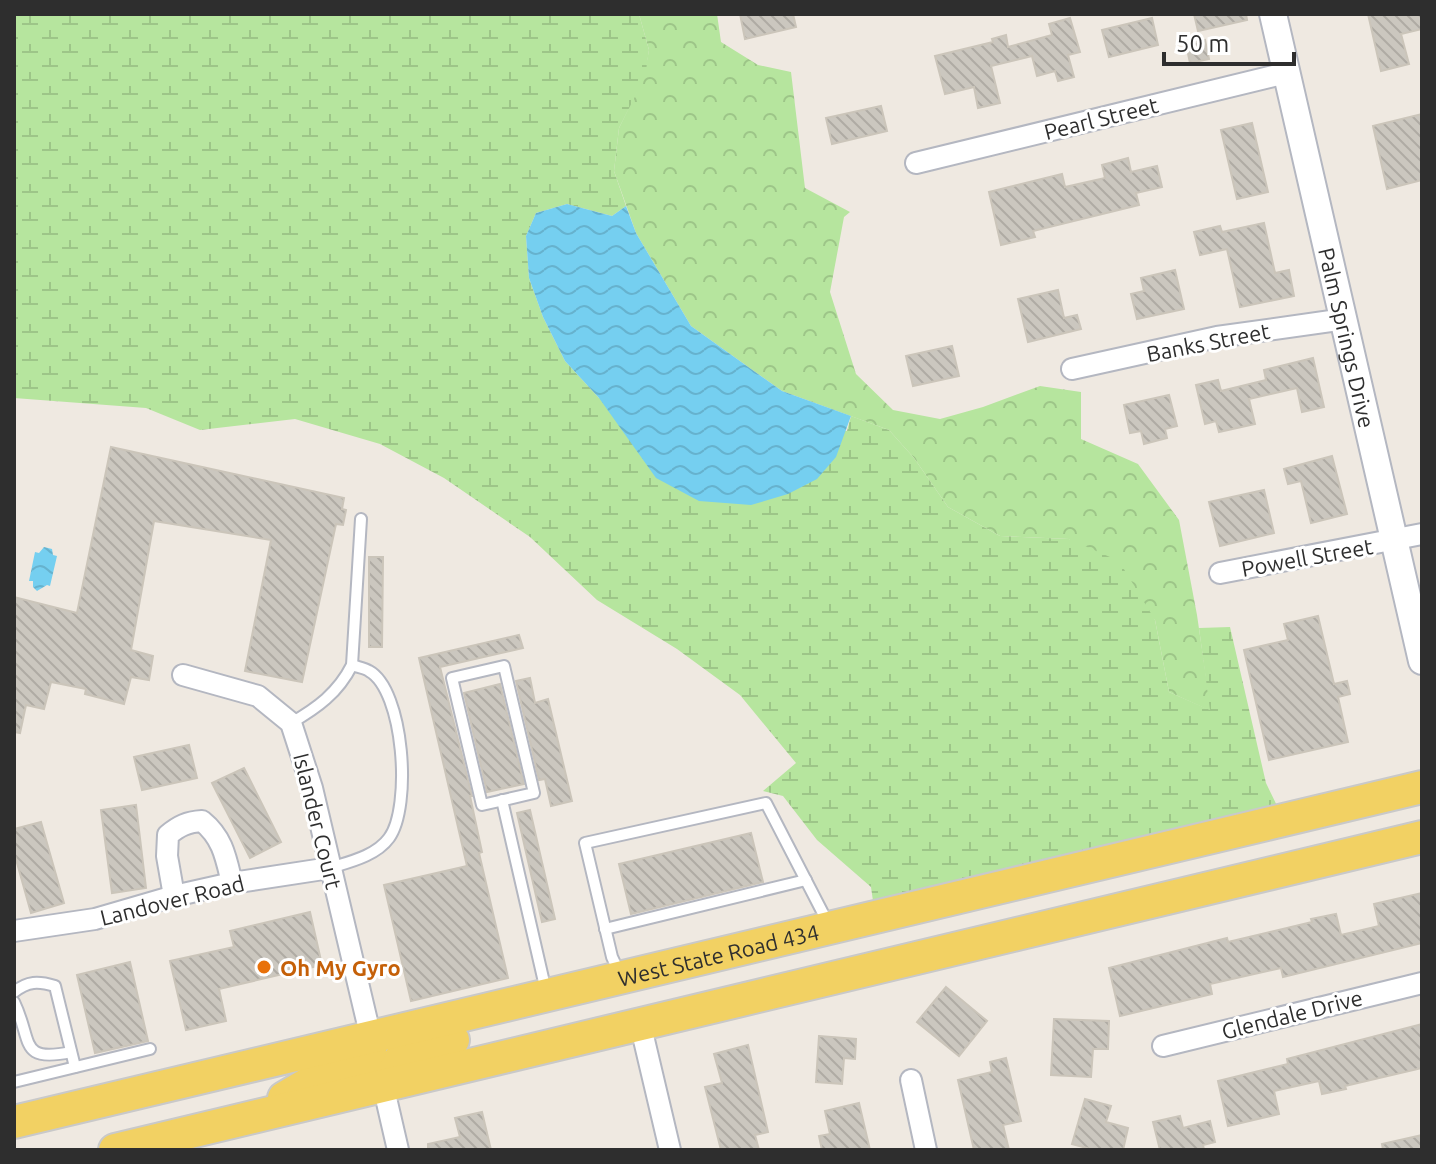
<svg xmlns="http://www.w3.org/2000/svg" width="1436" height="1164" viewBox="0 0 1436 1164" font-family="Ubuntu,sans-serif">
<defs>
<pattern id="forest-crowns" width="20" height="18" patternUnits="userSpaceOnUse" patternTransform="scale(2)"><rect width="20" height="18" fill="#b6e59e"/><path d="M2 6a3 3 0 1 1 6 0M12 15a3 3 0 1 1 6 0" fill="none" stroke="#9dc588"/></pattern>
<pattern id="wetland-marsh" width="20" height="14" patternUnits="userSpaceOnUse" patternTransform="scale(2)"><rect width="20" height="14" fill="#b6e59e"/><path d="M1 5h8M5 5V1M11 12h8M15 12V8" fill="none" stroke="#9dc588"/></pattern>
<pattern id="water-waves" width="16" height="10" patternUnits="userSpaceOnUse" patternTransform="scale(2)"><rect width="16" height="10" fill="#75cff0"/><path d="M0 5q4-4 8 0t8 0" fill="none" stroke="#66b2ce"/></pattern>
<pattern id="building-back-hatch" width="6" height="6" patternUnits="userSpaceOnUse" patternTransform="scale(2)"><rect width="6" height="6" fill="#cbc7bf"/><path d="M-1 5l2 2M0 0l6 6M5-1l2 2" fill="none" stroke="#afaba4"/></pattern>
</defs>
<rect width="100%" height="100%" fill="#efe9e1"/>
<path fill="url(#forest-crowns)" d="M639,14H717L721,42L758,65L791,72L805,188L850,212L844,217L830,292L856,374L893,410L940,419L983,407L1040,386L1081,392V439L1138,464L1179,520L1197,615L1211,711L1169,692L1155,620L1069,539L1000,536L948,507L914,458L889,430L782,391L691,326L636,233L614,171L619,128L644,77L649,50Z"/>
<path fill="url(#wetland-marsh)" d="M14,14H639L649,50L645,77L619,128L614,171L626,206L612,216L567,204L536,213L526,236L529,278L543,317L565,361L599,398L847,431L851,416L889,430L914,458L948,507L1000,536L1069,539L1119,561L1155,620L1169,692L1210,710L1199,628L1230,627L1266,783L1280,812L874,908L871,887L817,840L783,796L763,791L796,763L740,695L677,649L597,600L530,537L444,478L380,444L295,419L200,430L146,408L14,398Z"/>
<g fill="url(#water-waves)">
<path d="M567,204L612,216L626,206L636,233L691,326L782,391L851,416L836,457L817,479L788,494L751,505L699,501L656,478L599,398L565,361L543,317L529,278L526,236L536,213Z"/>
<path d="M44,547L52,549L53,555L57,556L50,586L47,585L37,591L33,587V581H29L35,552L39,553Z"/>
</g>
<g fill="url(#building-back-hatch)" stroke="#cbc5ba" stroke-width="2">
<path d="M740,14H793L796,27L745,39Z"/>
<path d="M1194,14H1246L1247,20L1198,31Z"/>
<path d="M1368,14H1422V29L1401,34L1409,64L1381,71Z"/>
<path d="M1070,18L1080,52L1068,55L1074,77L1058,81L1055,71L1037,76L1032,56L991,66L1000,103L978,108L974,87L945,94L935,56L993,42L992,39L1006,35L1008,47L1052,35L1049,24Z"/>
<path d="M1152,18L1158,45L1109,57L1102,30Z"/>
<path d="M1205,40L1209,59L1190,63L1186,44Z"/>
<path d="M881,106L887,131L832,144L826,118Z"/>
<path d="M1422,114V180L1387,189L1373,126Z"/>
<path d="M1252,123L1268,192L1237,199L1221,130Z"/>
<path d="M1128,158L1131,172L1157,166L1162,187L1136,193L1139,205L1033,231L1035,237L1001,245L989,192L1062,174L1065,187L1105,178L1102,165Z"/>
<path d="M1264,223L1275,273L1289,270L1294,296L1240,307L1227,249L1200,255L1194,232L1220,226L1222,232Z"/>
<path d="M1175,270L1184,309L1137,319L1131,294L1144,291L1141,278Z"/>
<path d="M1058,290L1064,318L1077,315L1081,329L1028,342L1018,299Z"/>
<path d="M952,346L959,376L913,386L906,356Z"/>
<path d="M1313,358L1324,407L1302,412L1297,388L1249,399L1255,424L1219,432L1216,421L1205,424L1196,385L1218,380L1221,391L1266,380L1264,370Z"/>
<path d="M1169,395L1177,426L1165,429L1167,438L1144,444L1141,431L1130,433L1124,405Z"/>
<path d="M111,447L344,498L342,509L346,510L343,525L336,524L302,682L245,671L271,540L154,521L131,650L153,656L149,680L131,677L124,704L85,694L86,689L51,682L44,709L26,705L20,733L14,732V597L77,613Z"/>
<path d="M1332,456L1347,514L1311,523L1301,481L1288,484L1284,469Z"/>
<path d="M1264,490L1274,533L1220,546L1209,502Z"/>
<path d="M369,557H383L382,647H369Z"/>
<path d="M1318,616L1334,684L1347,681L1350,694L1338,697L1348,742L1269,760L1244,650L1288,640L1284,624Z"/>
<path d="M519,635L523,648L440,667L472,796H470L482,852L479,853L508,978L411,1001L384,885L467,866L419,658Z"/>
<path d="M530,678L535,703L548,699L572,801L551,806L545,779L539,780L516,681Z"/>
<path d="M500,684L524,784L487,792L464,693Z"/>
<path d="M189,745L197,778L142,790L134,757Z"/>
<path d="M244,768L281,842L250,858L212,783Z"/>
<path d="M136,805L146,888L112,893L101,810Z"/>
<path d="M530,810L555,919L542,922L517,813Z"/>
<path d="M41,822L64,903L31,913L14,852V829Z"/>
<path d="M751,833L763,882L631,914L619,864Z"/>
<path d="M1422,893V943L1283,977L1281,968L1210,984L1212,994L1120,1016L1109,968L1227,938L1228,942L1312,922L1311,919L1336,914L1341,935L1379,926L1374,904Z"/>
<path d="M310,912L322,965L219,989L226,1021L186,1030L170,961L234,947L230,931Z"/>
<path d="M130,962L148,1041L95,1053L77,975Z"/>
<path d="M946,987L987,1021L959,1056L917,1022Z"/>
<path d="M1054,1019L1109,1021L1108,1049H1093L1091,1077L1051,1075Z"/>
<path d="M1422,1024V1068L1345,1086L1346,1089L1322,1094L1319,1081L1274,1091L1279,1114L1228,1126L1218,1081L1288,1064L1287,1059Z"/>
<path d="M819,1036L856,1039L855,1059L844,1058L842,1084L816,1082Z"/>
<path d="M748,1045L768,1132L755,1135L759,1150H721L705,1087L722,1083L714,1054Z"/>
<path d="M1006,1058L1021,1121L1003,1125L1009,1150H974L958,1080L992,1072L990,1062Z"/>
<path d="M1085,1099L1111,1106L1106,1122L1128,1128L1123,1150H1094L1072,1144Z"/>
<path d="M859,1103L870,1150H822L819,1136L830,1134L825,1111Z"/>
<path d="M482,1112L491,1150H428V1144L460,1137L455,1118Z"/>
<path d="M1180,1116L1183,1128L1210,1121L1215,1142L1203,1145L1204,1150H1160L1153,1122Z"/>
<path d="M1422,1135V1150H1383L1382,1144Z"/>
</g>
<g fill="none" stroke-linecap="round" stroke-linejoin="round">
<g stroke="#b4b7c1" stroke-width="14">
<g id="service">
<path d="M504,666L534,793L482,805L452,678Z"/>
<path d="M291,723C317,708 338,693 352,665L361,519"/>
<path d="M502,800L546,991"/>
<path d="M330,868C349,862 376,856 389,838C412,807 404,690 369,671C365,668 357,667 352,665"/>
<path d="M605,929L806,880"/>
<path d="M620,974L612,957L585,843L766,803L828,923"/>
<path d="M14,992C28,981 38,981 55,986L75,1067"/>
<path d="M14,1002C33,1041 18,1063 71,1052"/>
<path d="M14,1082L150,1049"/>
</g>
</g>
<g stroke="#b4b7c1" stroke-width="24">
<g id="minor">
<path d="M916,163L1286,73"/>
<path d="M1072,369L1217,337L1345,319"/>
<path d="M1220,573L1422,534"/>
<path d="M183,675L258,696L291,723L312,788L371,1038"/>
<path d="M174,896L167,856L168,835C179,826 187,822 202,821C223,838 226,858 232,883"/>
<path d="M14,931L95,919L174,896L232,883L330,868"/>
<path d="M640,1023L670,1150"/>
<path d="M1163,1046L1422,983"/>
<path d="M911,1080L926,1150"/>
<path d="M383,1085L398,1150"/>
</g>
</g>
<g stroke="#b4b7c1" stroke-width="30">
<g id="tertiary">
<path id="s1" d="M1273,14L1422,661"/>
</g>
</g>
<g stroke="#c9c9c9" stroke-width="36">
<g id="primary">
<path d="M383,1085C397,1050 420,1049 453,1040"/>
<path d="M284,1098L323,1075L361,1062L370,1050L371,1038"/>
<path id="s2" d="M14,1122L1422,787"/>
<path d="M115,1150L1422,837"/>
</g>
</g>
<use href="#service" stroke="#fff" stroke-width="10"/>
<use href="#minor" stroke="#fff" stroke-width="20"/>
<use href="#tertiary" stroke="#fff" stroke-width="26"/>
<use href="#primary" stroke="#f2d163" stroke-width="32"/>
</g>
<circle fill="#e8710a" stroke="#fff" stroke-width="3" cx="264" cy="967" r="8"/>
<g text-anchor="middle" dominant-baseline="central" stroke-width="6" stroke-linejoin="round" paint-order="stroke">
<g font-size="22" fill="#2e2e2e" stroke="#fff">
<text transform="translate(1101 118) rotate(-14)">Pearl Street</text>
<text stroke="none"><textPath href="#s1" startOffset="332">Palm Springs Drive</textPath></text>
<text transform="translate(1208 342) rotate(-11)">Banks Street</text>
<text transform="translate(1307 557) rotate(-10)">Powell Street</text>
<text transform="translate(318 821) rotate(76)">Islander Court</text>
<text transform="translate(172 900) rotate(-14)">Landover Road</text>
<text stroke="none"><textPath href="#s2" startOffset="724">West State Road 434</textPath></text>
<text transform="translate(1292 1014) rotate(-14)">Glendale Drive</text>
</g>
<g font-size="22" font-weight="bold" fill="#c56008" stroke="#fff" text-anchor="start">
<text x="280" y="967">Oh My Gyro</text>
</g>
</g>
<rect width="1436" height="1164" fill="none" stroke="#2e2e2e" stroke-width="32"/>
<path d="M1164 52v12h130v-12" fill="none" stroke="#2e2e2e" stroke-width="4"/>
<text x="1176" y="52" font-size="24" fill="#2e2e2e" stroke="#ffffff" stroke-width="6" paint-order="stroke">50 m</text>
</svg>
